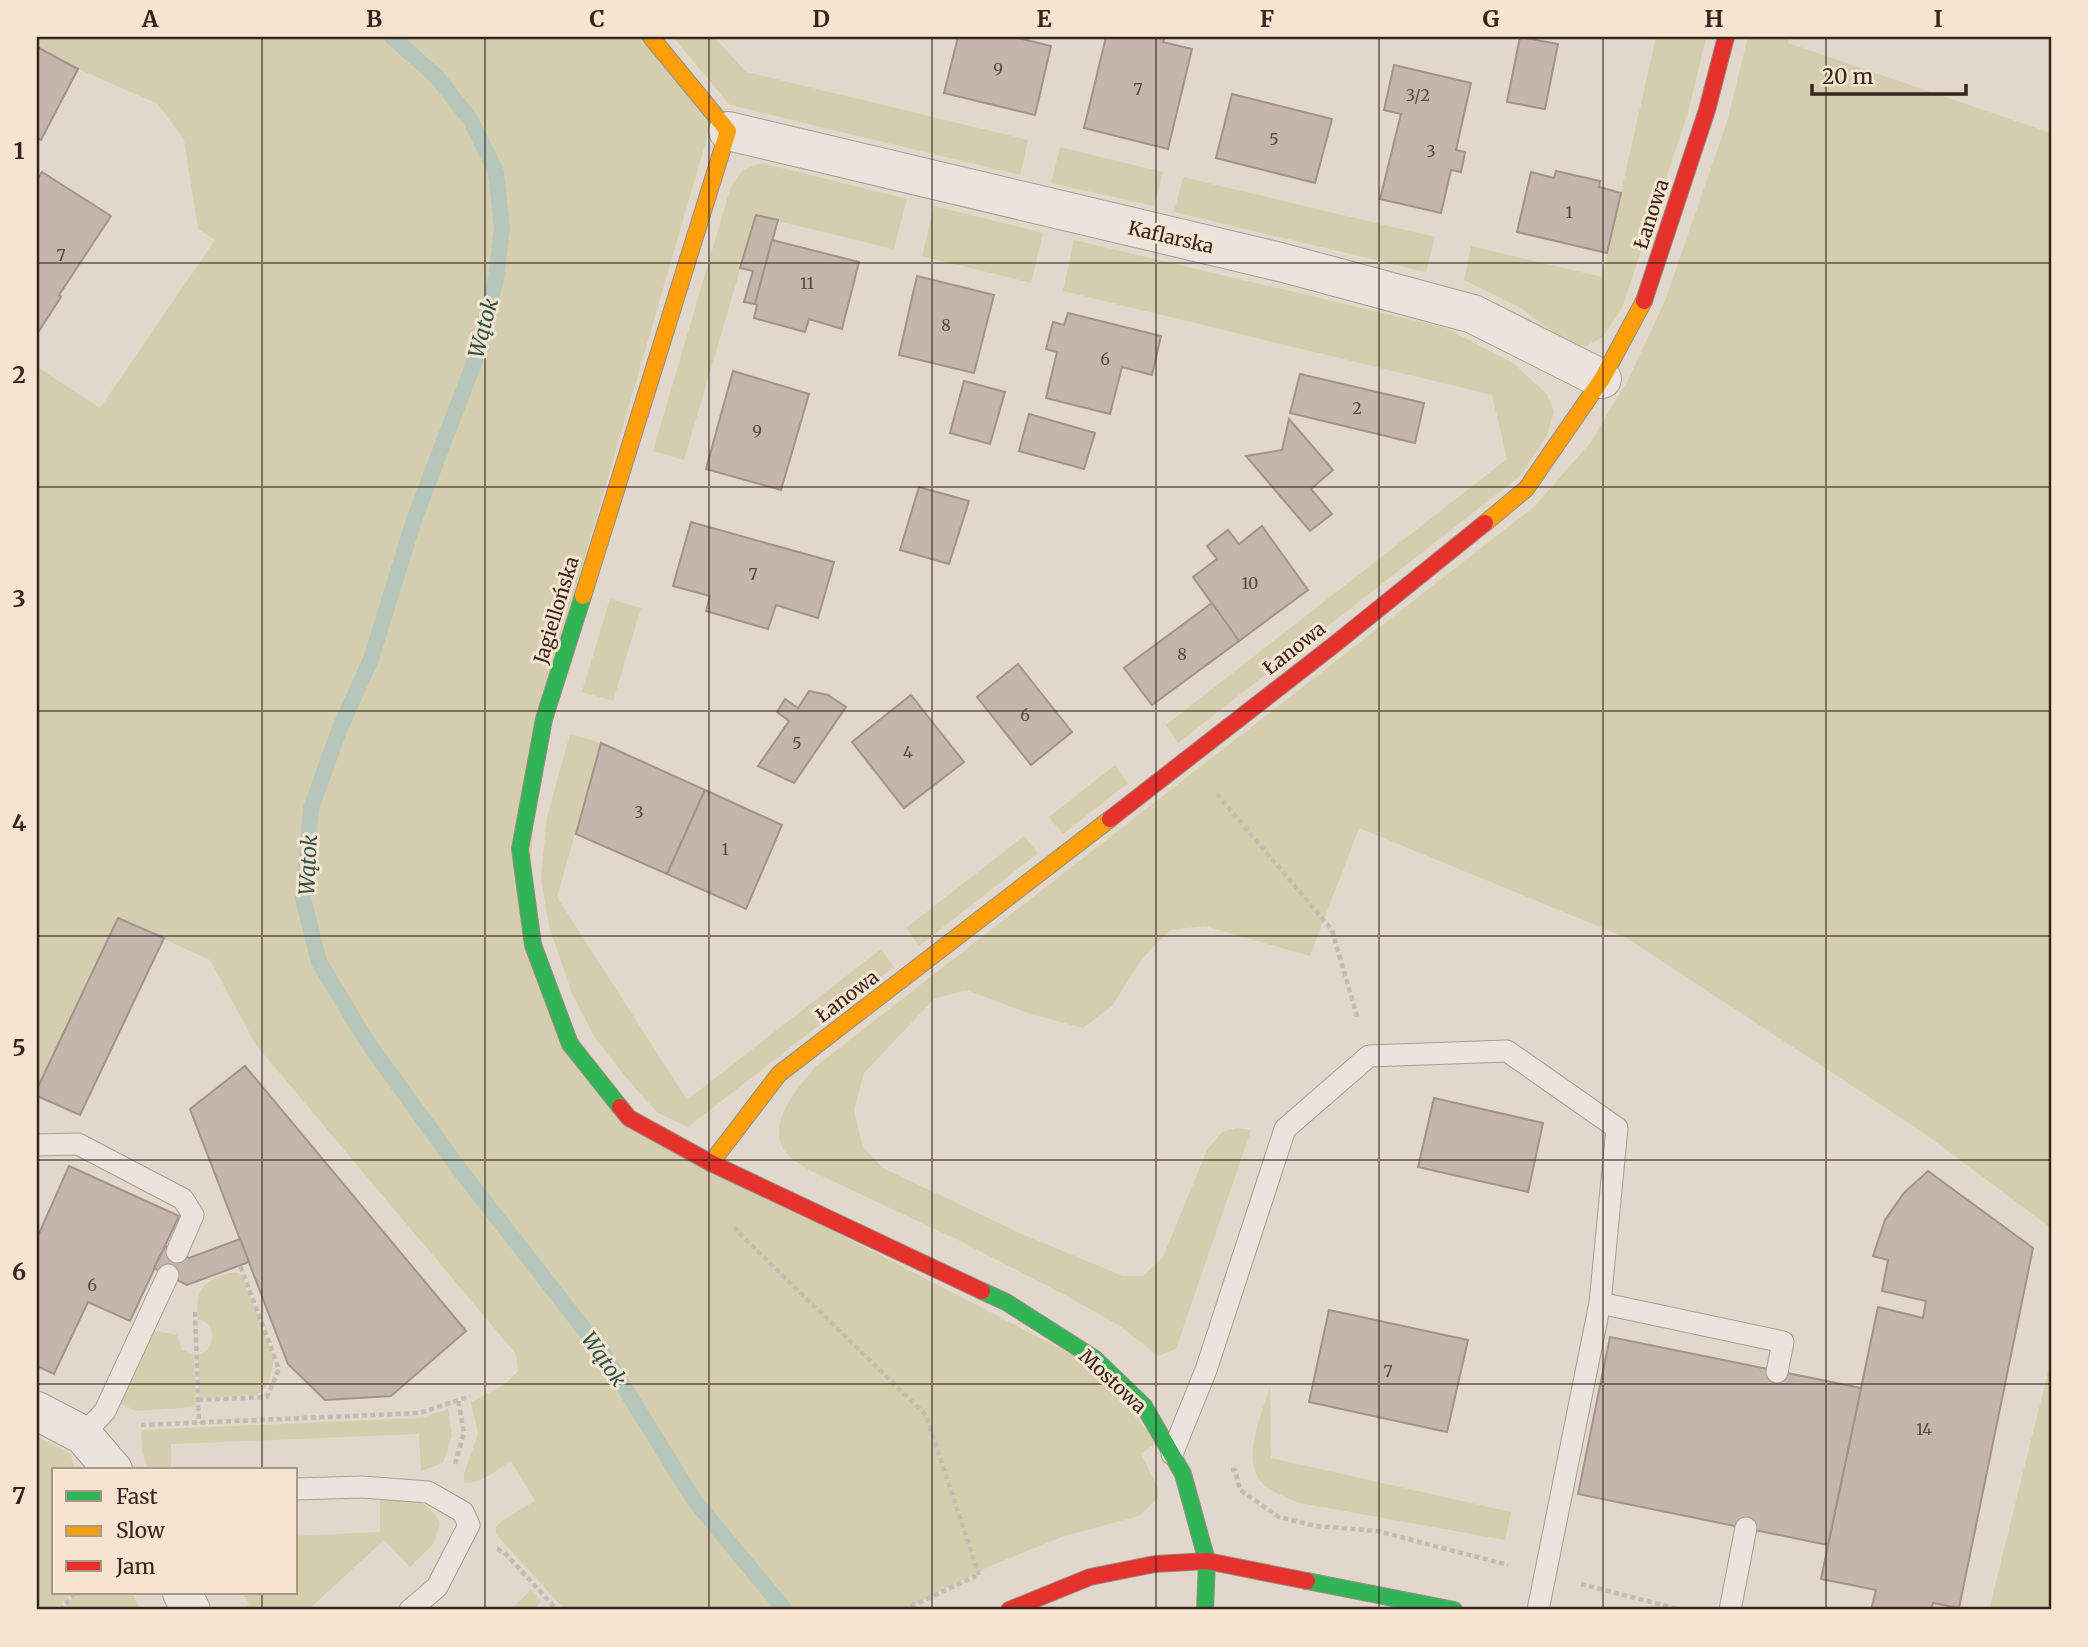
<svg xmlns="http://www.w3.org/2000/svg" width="2088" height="1647" viewBox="0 0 2088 1647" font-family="Merriweather,serif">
<rect width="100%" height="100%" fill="#e2d7cb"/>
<g fill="#d5ceae">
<path d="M37,37H385L433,79L466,122L491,173L499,228L493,278L472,358L410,519L368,655L336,727L308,807L300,897L315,963L364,1046L458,1174L602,1359L689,1501L781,1610H565L496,1534V1527L503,1520L535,1501L511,1461C497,1469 480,1486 464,1482V1474L478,1434L471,1402L504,1385L518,1371L516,1354L256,1045L210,960L118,918L37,1089V367L100,408L215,240L198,229L184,140L158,104L78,69L37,47Z"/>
<path d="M397,37H645L711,124L538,718L527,949L626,1123L1090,1364L1157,1442L1141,1454L1158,1488V1498L1139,1516L1064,1536L988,1567L903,1610H789L697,1499L608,1353L463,1168L370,1041L323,962L307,897L315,809L342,730L373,660L418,521L478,362L500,279L506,229L499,171L473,118L440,75Z"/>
<path d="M673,37H714L746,72L1028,140L1020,175L730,105Z"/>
<path d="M1656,37H1706L1688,113L1622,308L1603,337L1586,346L1570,345L1521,308L1464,280L1471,246L1602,277Z"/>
<path d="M1748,37H1789L1788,43L2051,133V1228L1925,1134L1627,938L1359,828L1310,956L1205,926L1170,930L1142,959L1112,1006L1083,1028L1031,1014L966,990L934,999L864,1073L854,1110L863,1147L883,1168L1024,1235L1123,1276H1143L1163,1257L1207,1150L1222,1132L1237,1128L1251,1130L1176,1349L1158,1356L1120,1326L1065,1295L958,1240L809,1170C802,1165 792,1160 787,1154C763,1127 798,1088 815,1067L1535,506L1590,443L1628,380L1665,301L1727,122Z"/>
<path d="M1060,147L1163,172L1154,206L1051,183Z"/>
<path d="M761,163L907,199L894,249L756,216L684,460L653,451L731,186L743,170Z"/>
<path d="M1183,177L1435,237L1426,272L1174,212Z"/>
<path d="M934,206L1043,233L1031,283L922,256Z"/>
<path d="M1074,240L1446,328L1513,363L1547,394L1554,412L1547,435L1520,476L1178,743L1166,725L1507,459L1492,395L1063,291Z"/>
<path d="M610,599L641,608L613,701L582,692Z"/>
<path d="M570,734L601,743L557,897L687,1100L881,949L894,967L688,1127L658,1113L633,1086L595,1038L572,993L549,927L541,878L547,817Z"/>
<path d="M1115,765L1128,783L1063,834L1049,817Z"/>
<path d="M1024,836L1038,853L919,946L906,928Z"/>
<path d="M229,1273H238L242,1276L274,1358L269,1383L257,1395L200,1398L198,1355C212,1351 215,1338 210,1326L202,1320H198C196,1291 199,1282 229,1273Z"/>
<path d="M157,1331L177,1335L182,1350L194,1355L196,1407L136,1411L118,1402L150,1334Z"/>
<path d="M2051,1360V1610H1989Z"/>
<path d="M1270,1386L1271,1458L1511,1512L1505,1540L1300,1503C1287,1497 1271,1493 1261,1482C1241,1456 1263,1413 1270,1386Z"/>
<path d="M448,1409L452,1436L443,1463L421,1471L419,1434L171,1444V1470H149L142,1452L141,1430L421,1418Z"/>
<path d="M37,1437L71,1454L74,1470H54V1593H72L55,1610H37Z"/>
<path d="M380,1496C406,1499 427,1496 440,1523L434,1543L410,1567L384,1540L308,1610H238L249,1605L243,1593H296V1536L380,1532Z"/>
<path d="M531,1590L541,1602L532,1610H510Z"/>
<path d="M77,1593H132L141,1610H63Z"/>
</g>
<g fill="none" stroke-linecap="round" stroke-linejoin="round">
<path stroke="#b7c6ba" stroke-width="16" d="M392,37L437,77L470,119L496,172L502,228L496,278L475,360L414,520L371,659L340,728L311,808L303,898L319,962L368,1043L460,1170L605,1356L694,1500L785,1610"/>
</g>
<g fill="#c6b5ac" stroke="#a2938b" stroke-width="2">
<path d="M958,37H1014L1051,46L1035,115L944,93Z"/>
<path d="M1106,37H1165L1163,42L1192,49L1168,149L1084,128Z"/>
<path d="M1520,37L1558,44L1545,109L1507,102Z"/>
<path d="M37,47L78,69L41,140L37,138Z"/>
<path d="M1394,65L1471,83L1456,150L1465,152L1461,172L1451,170L1441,213L1380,199L1401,114L1384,110Z"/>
<path d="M1232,94L1332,119L1315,183L1216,158Z"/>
<path d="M1556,171L1600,181L1599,187L1621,193L1607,253L1517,232L1531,172L1554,178Z"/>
<path d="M42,172L111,216L59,295L61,297L37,334V180Z"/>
<path d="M756,215L778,220L755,304L744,302L753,271L740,268Z"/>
<path d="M772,240L859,262L842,329L809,319L805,332L754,318L757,305L755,304Z"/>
<path d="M917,276L994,295L974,373L899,355Z"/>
<path d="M1068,313L1161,336L1152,375L1122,367L1110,414L1046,398L1057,352L1046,349L1053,322L1064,325Z"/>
<path d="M733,371L809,394L781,490L706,469Z"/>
<path d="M1300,374L1424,403L1415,443L1290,413Z"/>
<path d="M964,381L1005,392L990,444L950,433Z"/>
<path d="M1029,414L1095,433L1084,469L1019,451Z"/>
<path d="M1289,419L1333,470L1311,489L1332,514L1310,531L1246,456L1282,450Z"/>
<path d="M919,487L969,501L949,564L900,550Z"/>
<path d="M691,522L834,562L818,618L776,605L768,629L706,611L710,596L673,586Z"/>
<path d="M1262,526L1308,590L1239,641L1193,577L1217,559L1207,546L1228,530L1239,544Z"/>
<path d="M1212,603L1239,641L1152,705L1124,668Z"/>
<path d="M1018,664L1072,732L1031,765L977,697Z"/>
<path d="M809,691L828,695L846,707L794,783L758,766L789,721L777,712L785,699L798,708Z"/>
<path d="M911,695L964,762L904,808L852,742Z"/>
<path d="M601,743L705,790L667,874L576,834Z"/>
<path d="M705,790L782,825L746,909L667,874Z"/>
<path d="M118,918L164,938L80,1115L37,1096V1089Z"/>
<path d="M245,1066L466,1331L391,1396L325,1400L288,1364L190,1109Z"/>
<path d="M1434,1098L1543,1123L1528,1192L1418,1167Z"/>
<path d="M69,1166L179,1216L130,1321L88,1302L54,1374L37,1366V1238Z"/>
<path d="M1928,1171L2033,1248L1959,1608L1933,1603L1931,1610H1871L1876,1590L1821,1579L1878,1307L1923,1318L1926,1301L1882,1291L1888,1260L1873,1256L1885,1220L1904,1193Z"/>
<path d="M240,1239L249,1262L187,1285L154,1268L165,1246L189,1258Z"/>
<path d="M1329,1310L1468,1340L1447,1432L1309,1402Z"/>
<path d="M1610,1337L1861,1388L1828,1545L1578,1494Z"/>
</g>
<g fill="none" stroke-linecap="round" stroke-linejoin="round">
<g stroke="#a79d94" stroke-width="23">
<g id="lane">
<path d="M37,1145L78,1144L183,1199L193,1215L177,1252"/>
<path d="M83,1435L105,1411L168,1275"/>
<path d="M1172,1454L1206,1370L1285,1129L1369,1056L1507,1051L1617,1128L1600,1303"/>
<path d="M296,1489L362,1487L428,1492L463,1512L469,1525L437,1587L410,1610"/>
<path d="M1538,1610L1600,1303L1783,1342L1777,1372"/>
<path d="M1730,1610L1746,1528"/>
</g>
</g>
<g stroke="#a79d94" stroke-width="40">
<g id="street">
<path d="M728,131L1280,262L1473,314L1602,379"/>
<path d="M37,1411L83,1435L113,1470"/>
<path d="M182,1593L191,1610"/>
</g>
</g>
<g stroke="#978d85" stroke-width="18">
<g id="fast">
<path d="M583,596L544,719L520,849L533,945L570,1044L620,1107"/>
<path d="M982,1291L1006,1302L1094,1358L1144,1406L1183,1474L1207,1561L1205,1610"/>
<path d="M1307,1581L1454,1610"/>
</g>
</g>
<g stroke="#978d85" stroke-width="18">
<g id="slow">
<path d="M1485,523L1526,489L1602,379L1644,301"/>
<path d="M583,596L728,131L651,37"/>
<path d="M711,1163L779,1074L1110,819"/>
</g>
</g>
<g stroke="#978d85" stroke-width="18">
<g id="jam">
<path d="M1644,301L1707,110L1726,37"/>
<path d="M1110,819L1335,644L1485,523"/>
<path d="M620,1107L629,1118L711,1163L982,1291"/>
<path d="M1009,1610L1090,1577L1155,1564L1207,1561L1307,1581"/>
</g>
</g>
<g stroke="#c3bbb4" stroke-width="4.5" stroke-dasharray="5 3.5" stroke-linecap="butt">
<path d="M1217,794L1332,930L1358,1020"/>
<path d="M735,1226L737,1231L926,1415L979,1575"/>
<path d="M195,1312L199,1423"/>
<path d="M198,1400L267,1397L279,1369L240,1265"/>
<path d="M141,1425L420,1413L470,1396"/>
<path d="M455,1464L464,1432L458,1400"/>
<path d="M1231,1470H1235L1240,1490L1279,1517L1316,1526L1377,1531L1508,1565"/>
<path d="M497,1549L504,1552L557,1610"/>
<path d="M1581,1584L1682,1610"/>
<path d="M60,1610L75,1593"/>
<path d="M903,1610L976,1576"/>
</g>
<use href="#lane" stroke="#eae4dd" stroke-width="21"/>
<use href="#street" stroke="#eae4dd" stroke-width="38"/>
<use href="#fast" stroke="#30b455" stroke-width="16"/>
<use href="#slow" stroke="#ff9f0a" stroke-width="16"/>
<use href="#jam" stroke="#e5322d" stroke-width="16"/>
</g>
<path fill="none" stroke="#35251d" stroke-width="2" stroke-opacity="0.55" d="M262,37V1470M485,37V1610M709,37V1610M932,37V1610M1156,37V1610M1379,37V1610M1603,37V1610M1826,37V1610M37,263H2051M37,487H2051M37,711H2051M37,936H2051M37,1160H2051M37,1384H2051M262,1593V1610"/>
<g text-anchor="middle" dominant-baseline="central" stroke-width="6" stroke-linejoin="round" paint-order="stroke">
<g font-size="16" fill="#594941">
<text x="998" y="69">9</text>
<text x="1138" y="89">7</text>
<text x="1418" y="95">3/2</text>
<text x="1274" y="139">5</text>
<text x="1431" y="151">3</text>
<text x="1569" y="212">1</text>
<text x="61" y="255">7</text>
<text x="807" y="283">11</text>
<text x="946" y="325">8</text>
<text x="1105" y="359">6</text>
<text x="1357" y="408">2</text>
<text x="757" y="431">9</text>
<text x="753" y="574">7</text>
<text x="1250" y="583">10</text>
<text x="1182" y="654">8</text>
<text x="1025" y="715">6</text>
<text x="797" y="743">5</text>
<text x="908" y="752">4</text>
<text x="639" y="812">3</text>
<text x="725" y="849">1</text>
<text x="92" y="1285">6</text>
<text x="1388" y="1371">7</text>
<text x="1924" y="1429">14</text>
</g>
<g font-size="19" fill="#35251d" stroke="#f4e4d0">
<text transform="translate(1651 214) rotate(-72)">Łanowa</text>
<text transform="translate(1171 237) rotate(13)">Kaflarska</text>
<text transform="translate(556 610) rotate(-73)">Jagiellońska</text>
<text transform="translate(1294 648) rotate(-38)">Łanowa</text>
<text transform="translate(847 996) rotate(-37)">Łanowa</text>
<text transform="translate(1113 1381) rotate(43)">Mostowa</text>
</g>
<g font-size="21" font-style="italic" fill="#2d554b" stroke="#f4e4d0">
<text transform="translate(483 328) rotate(-75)">Wątok</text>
<text transform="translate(308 865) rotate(-87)">Wątok</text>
<text transform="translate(604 1359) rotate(55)">Wątok</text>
</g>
</g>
<rect width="2088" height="1647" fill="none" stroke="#f4e4d0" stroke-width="77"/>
<rect x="52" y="1468" width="245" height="126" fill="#f4e4d0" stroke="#a89888" stroke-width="2"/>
<rect x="66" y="1491" width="35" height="10" fill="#30b455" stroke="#a89888" stroke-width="2"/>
<text x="116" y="1504" font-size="21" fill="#35251d">Fast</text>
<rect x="66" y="1526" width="35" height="10" fill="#ff9f0a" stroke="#a89888" stroke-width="2"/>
<text x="116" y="1538" font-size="21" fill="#35251d">Slow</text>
<rect x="66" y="1561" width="35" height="10" fill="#e5322d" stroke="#a89888" stroke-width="2"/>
<text x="116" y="1574" font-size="21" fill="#35251d">Jam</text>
<path d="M1812 84v10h154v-10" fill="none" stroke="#35251d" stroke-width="3.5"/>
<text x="1822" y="84" font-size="21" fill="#35251d" stroke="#f4e4d0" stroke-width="5" paint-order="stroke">20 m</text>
<rect x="38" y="38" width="2012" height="1570" fill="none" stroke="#35251d" stroke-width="2.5"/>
<g font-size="23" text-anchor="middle" font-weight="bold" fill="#35251d">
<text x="150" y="27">A</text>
<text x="374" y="27">B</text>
<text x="597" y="27">C</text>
<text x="821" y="27">D</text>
<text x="1044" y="27">E</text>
<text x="1267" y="27">F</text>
<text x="1491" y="27">G</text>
<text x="1714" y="27">H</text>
<text x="1938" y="27">I</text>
<text x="19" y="159">1</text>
<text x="19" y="383">2</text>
<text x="19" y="607">3</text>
<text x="19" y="831">4</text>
<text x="19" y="1056">5</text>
<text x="19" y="1280">6</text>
<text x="19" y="1504">7</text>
</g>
</svg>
